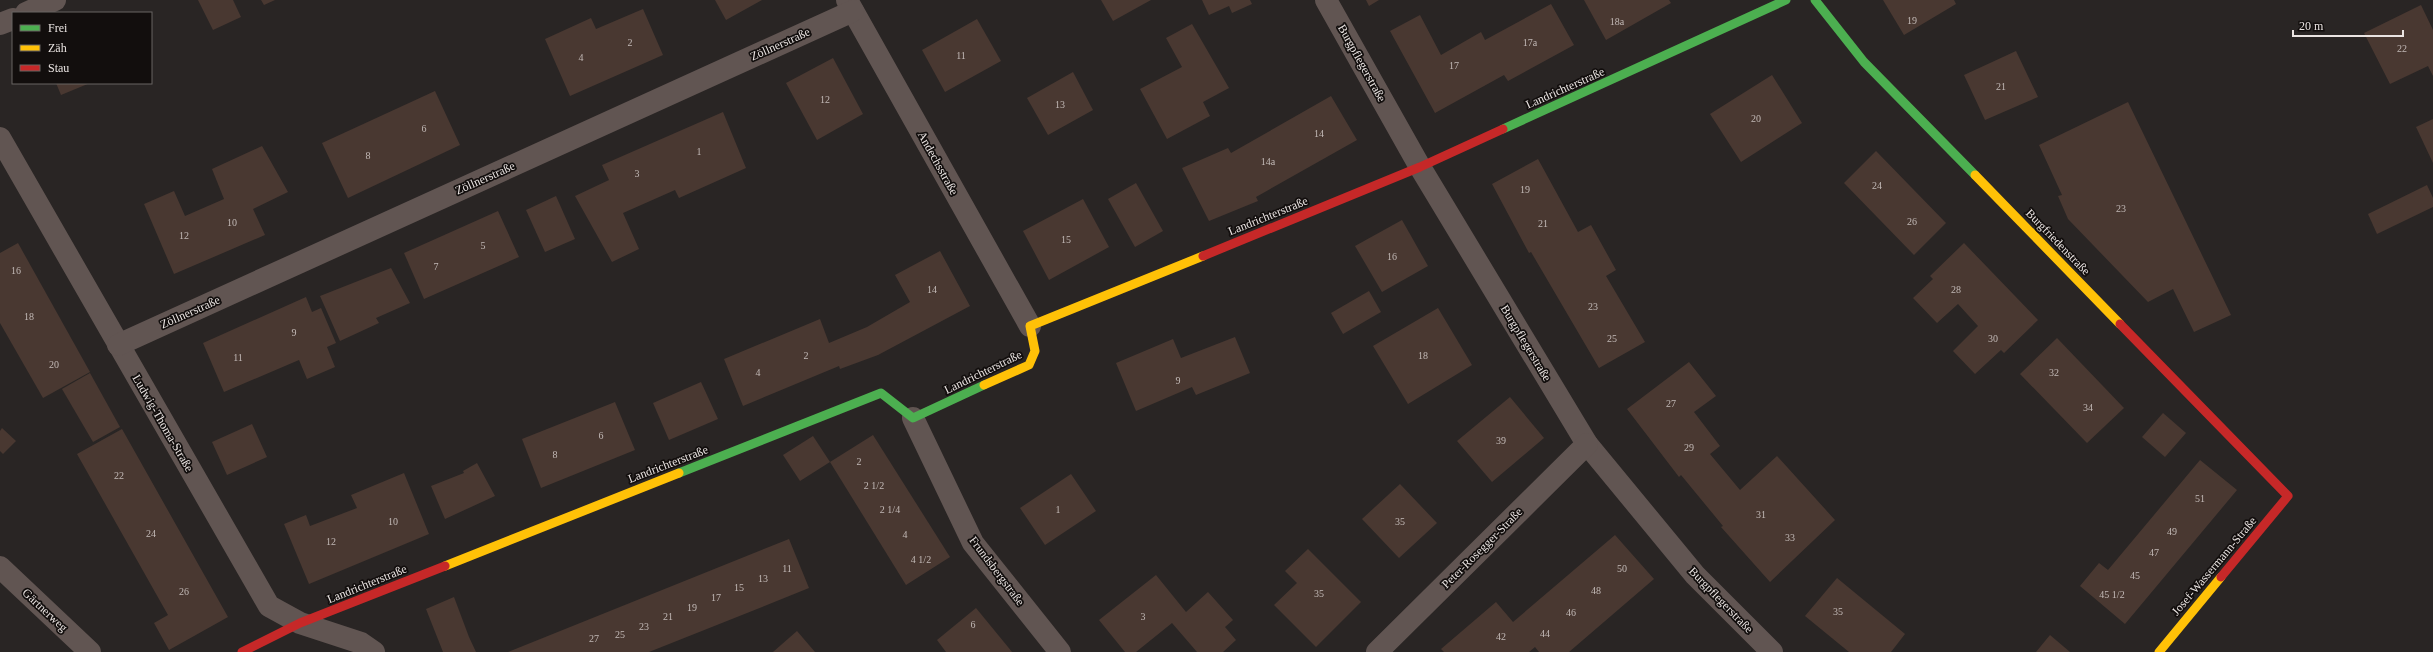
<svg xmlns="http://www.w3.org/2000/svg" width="2433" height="652" viewBox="0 0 2433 652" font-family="Georgia,serif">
<rect width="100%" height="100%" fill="#292524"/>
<g fill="#493831">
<path d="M198,0H233L241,17L213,30Z"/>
<path d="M261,0H275L264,5Z"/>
<path d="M715,0H762L726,20Z"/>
<path d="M1101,0H1151L1113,21Z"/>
<path d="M1202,0H1250L1252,4L1232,13L1229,6L1209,15Z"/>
<path d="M1366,0H1379L1369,6Z"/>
<path d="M1584,0H1669L1671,3L1606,40Z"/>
<path d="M1883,0H1954L1956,4L1904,35Z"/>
<path d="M1551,4L1574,45L1508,81L1504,75L1435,113L1390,31L1420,15L1441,55L1481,32L1485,40Z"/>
<path d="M2421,5L2433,30V76L2428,66L2390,84L2364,33Z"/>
<path d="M643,9L663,55L570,96L545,39L591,18L596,29Z"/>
<path d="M977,19L1001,61L945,92L922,50Z"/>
<path d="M1192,24L1229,88L1203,102L1210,116L1167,139L1140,89L1182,67L1166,38Z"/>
<path d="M2016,51L2038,97L1985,120L1964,75Z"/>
<path d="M833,58L863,114L817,140L786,83Z"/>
<path d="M1073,72L1093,110L1048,135L1027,98Z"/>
<path d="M1772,75L1802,123L1741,162L1710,114Z"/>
<path d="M56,83H90L61,95Z"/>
<path d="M435,91L460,145L348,198L322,143Z"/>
<path d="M1331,96L1357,140L1256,197L1258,201L1209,221L1182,168L1228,148L1231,153Z"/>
<path d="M2128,102L2231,315L2194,332L2173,289L2148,302L2068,219L2058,196L2062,195L2039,145Z"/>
<path d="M723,112L746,168L679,198L675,190L623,213L639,249L612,262L575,196L609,180L602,165Z"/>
<path d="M2433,119V163L2416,127Z"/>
<path d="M262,146L288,192L253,209L265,235L174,274L144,204L174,191L185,216L224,199L212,169Z"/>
<path d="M1876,151L1946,223L1914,255L1844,183Z"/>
<path d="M1538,159L1578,232L1591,225L1616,270L1606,276L1645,342L1599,368L1531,252L1529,253L1492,184Z"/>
<path d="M1136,183L1163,231L1135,247L1108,199Z"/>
<path d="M2427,185L2433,198V207L2377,234L2368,214Z"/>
<path d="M556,196L575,239L545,252L526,210Z"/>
<path d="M1083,199L1109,247L1049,280L1023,231Z"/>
<path d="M498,211L519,257L424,299L404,253Z"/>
<path d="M1402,220L1428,266L1382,292L1355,246Z"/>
<path d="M18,243L90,372L43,398L0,323V253Z"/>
<path d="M1964,243L2038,320L2004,353L2001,350L1975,374L1953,351L1978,326L1958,304L1937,323L1913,298L1933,279L1930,276Z"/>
<path d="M940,251L970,306L878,355L840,369L839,366L743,406L724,359L820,319L829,343L867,327L910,302L895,275Z"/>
<path d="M391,268L410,303L376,318L379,323L340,341L320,296Z"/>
<path d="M1369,291L1381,312L1343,334L1331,313Z"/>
<path d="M306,297L312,312L321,308L336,343L327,347L335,367L307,379L299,360L224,392L203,343Z"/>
<path d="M1438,308L1472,365L1408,404L1373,346Z"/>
<path d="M1235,337L1250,373L1196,395L1192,387L1136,411L1116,363L1173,339L1181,358Z"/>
<path d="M2057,338L2124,408L2087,443L2020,374Z"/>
<path d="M1689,362L1716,396L1694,412L1720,446L1710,454L1740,490L1777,456L1835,520L1770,582L1721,527L1723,526L1681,475L1679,477L1627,409Z"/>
<path d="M90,373L120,427L93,442L62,389Z"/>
<path d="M701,382L718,419L669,440L653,403Z"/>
<path d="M1510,397L1544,438L1492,482L1457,441Z"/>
<path d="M615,402L635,450L541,488L522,439Z"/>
<path d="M2163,413L2186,433L2165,457L2142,437Z"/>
<path d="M252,424L267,457L227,475L212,442Z"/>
<path d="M2,428L16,441L3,454L0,451V431Z"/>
<path d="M122,429L228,617L169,650L154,623L168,615L77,454Z"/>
<path d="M873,435L950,557L906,585L830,462Z"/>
<path d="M813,436L830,462L800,481L783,455Z"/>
<path d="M2200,460L2237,490L2125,624L2080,586L2099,563L2108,570Z"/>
<path d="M477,463L495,496L445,519L431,486L464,473L463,471Z"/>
<path d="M404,473L429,534L309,584L284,524L306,515L310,526L357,508L351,495Z"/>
<path d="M1071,474L1096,511L1045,545L1020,508Z"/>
<path d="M1400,484L1437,523L1399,558L1362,519Z"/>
<path d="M1615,535L1654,579L1569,652H1539L1535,647L1529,652H1444L1441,649L1496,602L1513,622Z"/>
<path d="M789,539L809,588L737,617L649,652H508Z"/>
<path d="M1308,549L1361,602L1316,647L1274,605L1297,583L1285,571Z"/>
<path d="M1156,575L1186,612L1208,592L1233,620L1225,627L1236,640L1223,652H1197L1172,623L1136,652H1125L1099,620Z"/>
<path d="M1837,578L1905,634L1891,652H1849L1805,616Z"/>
<path d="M454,597L469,637L476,652H443L426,609Z"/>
<path d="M976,608L1008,647L1012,652H946L937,640Z"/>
<path d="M797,631L815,652H773Z"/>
<path d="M2050,635L2070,652H2036Z"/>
</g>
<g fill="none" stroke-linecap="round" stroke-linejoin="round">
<g stroke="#615552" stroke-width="22">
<path d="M847,0L1030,326"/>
<path d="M1326,0L1420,167L1587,444L1695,575L1772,652"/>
<path d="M26,13L55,0"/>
<path d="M0,24L13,19"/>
<path d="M0,138L269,606L300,623L361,643L374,652"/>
<path d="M118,345L853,11"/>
<path d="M913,418L973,543L1060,652"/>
<path d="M0,567L90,652"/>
<path d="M1377,652L1587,444"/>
</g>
<g stroke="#4caf50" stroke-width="9">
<path d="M1815,0L1864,62L1975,175"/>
<path d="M1503,129L1786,0"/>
<path d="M679,473L881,393L913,418L984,385"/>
</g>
<g stroke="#ffc107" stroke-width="9">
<path d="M1975,175L2120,324"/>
<path d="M984,385L1029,365L1035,351L1030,326L1203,256"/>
<path d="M445,566L679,473"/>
<path d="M2159,652L2221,577"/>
</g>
<g stroke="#c62828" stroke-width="9">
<path d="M1203,256L1420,167L1503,129"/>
<path d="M2120,324L2288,496L2221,577"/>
<path d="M242,652L300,623L445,566"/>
</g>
</g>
<g text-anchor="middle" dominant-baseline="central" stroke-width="3.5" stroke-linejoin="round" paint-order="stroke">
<g font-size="10" fill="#c2b9b6">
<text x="1912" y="20">19</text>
<text x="1617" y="21">18a</text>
<text x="630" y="42">2</text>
<text x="1530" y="42">17a</text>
<text x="2402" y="48">22</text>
<text x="961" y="55">11</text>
<text x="581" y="57">4</text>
<text x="1454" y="65">17</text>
<text x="2001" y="86">21</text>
<text x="825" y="99">12</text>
<text x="1060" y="104">13</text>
<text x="1756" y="118">20</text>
<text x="424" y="128">6</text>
<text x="1319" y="133">14</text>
<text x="699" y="151">1</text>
<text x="368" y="155">8</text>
<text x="1268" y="161">14a</text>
<text x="637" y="173">3</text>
<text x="1877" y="185">24</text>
<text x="1525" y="189">19</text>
<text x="2121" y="208">23</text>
<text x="1912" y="221">26</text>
<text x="232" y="222">10</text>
<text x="1543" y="223">21</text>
<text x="184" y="235">12</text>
<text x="1066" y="239">15</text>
<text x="483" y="245">5</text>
<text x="1392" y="256">16</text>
<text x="436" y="266">7</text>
<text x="16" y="270">16</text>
<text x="932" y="289">14</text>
<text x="1956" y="289">28</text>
<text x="1593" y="306">23</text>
<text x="29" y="316">18</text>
<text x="294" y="332">9</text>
<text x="1612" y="338">25</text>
<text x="1993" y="338">30</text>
<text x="806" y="355">2</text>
<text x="1423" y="355">18</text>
<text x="238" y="357">11</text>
<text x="54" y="364">20</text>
<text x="758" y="372">4</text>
<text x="2054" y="372">32</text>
<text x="1178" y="380">9</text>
<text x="1671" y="403">27</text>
<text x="2088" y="407">34</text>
<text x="601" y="435">6</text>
<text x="1501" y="440">39</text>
<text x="1689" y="447">29</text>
<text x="555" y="454">8</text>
<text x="859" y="461">2</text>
<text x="119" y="475">22</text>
<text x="874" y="485">2 1/2</text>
<text x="2200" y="498">51</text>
<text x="890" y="509">2 1/4</text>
<text x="1058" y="509">1</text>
<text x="1761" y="514">31</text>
<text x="393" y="521">10</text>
<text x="1400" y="521">35</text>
<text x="2172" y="531">49</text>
<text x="151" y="533">24</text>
<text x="905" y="534">4</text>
<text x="1790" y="537">33</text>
<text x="331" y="541">12</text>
<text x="2154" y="552">47</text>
<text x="921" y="559">4 1/2</text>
<text x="787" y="568">11</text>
<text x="1622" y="568">50</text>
<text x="2135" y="575">45</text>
<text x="763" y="578">13</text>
<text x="739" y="587">15</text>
<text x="1596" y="590">48</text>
<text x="184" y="591">26</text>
<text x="1319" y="593">35</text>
<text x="2112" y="594">45 1/2</text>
<text x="716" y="597">17</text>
<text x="692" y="607">19</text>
<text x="1838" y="611">35</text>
<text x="1571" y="612">46</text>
<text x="668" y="616">21</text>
<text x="1143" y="616">3</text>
<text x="973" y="624">6</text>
<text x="644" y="626">23</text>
<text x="1545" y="633">44</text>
<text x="620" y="634">25</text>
<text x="1501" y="636">42</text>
<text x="594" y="638">27</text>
</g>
<g font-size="12" fill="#eae4e2" stroke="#120e0d">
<text transform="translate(780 44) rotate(-24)">Zöllnerstraße</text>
<text transform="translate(1362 63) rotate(61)">Burgpflegerstraße</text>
<text transform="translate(1565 88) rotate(-24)">Landrichterstraße</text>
<text transform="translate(938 163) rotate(61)">Andechsstraße</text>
<text transform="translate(485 178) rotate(-24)">Zöllnerstraße</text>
<text transform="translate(1268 216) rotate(-22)">Landrichterstraße</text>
<text transform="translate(2058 242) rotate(46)">Burgfriedenstraße</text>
<text transform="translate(190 312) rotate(-24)">Zöllnerstraße</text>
<text transform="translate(1526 343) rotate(59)">Burgpflegerstraße</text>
<text transform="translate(983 372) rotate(-26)">Landrichterstraße</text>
<text transform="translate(163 423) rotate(60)">Ludwig-Thoma-Straße</text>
<text transform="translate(668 464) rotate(-21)">Landrichterstraße</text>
<text transform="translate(1482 548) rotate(-45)">Peter-Rosegger-Straße</text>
<text transform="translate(2214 566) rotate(-50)">Josef-Wassermann-Straße</text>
<text transform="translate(997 571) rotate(53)">Frundsbergstraße</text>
<text transform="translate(367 584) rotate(-22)">Landrichterstraße</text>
<text transform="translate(1721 600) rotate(46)">Burgpflegerstraße</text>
<text transform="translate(45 610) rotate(43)">Gärtnerweg</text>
</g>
</g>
<rect x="12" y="12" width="140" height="72" fill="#120e0d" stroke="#686462"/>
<rect x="20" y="25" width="20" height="6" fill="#4caf50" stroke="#686462"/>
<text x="48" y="32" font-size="12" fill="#eae4e2">Frei</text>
<rect x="20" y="45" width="20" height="6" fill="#ffc107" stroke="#686462"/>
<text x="48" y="52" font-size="12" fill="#eae4e2">Zäh</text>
<rect x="20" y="65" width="20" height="6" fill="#c62828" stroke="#686462"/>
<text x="48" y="72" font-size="12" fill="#eae4e2">Stau</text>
<path d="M2293 30v6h110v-6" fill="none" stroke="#eae4e2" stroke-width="2"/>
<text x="2299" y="30" font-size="12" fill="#eae4e2" stroke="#120e0d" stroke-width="3" paint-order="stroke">20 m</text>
</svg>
